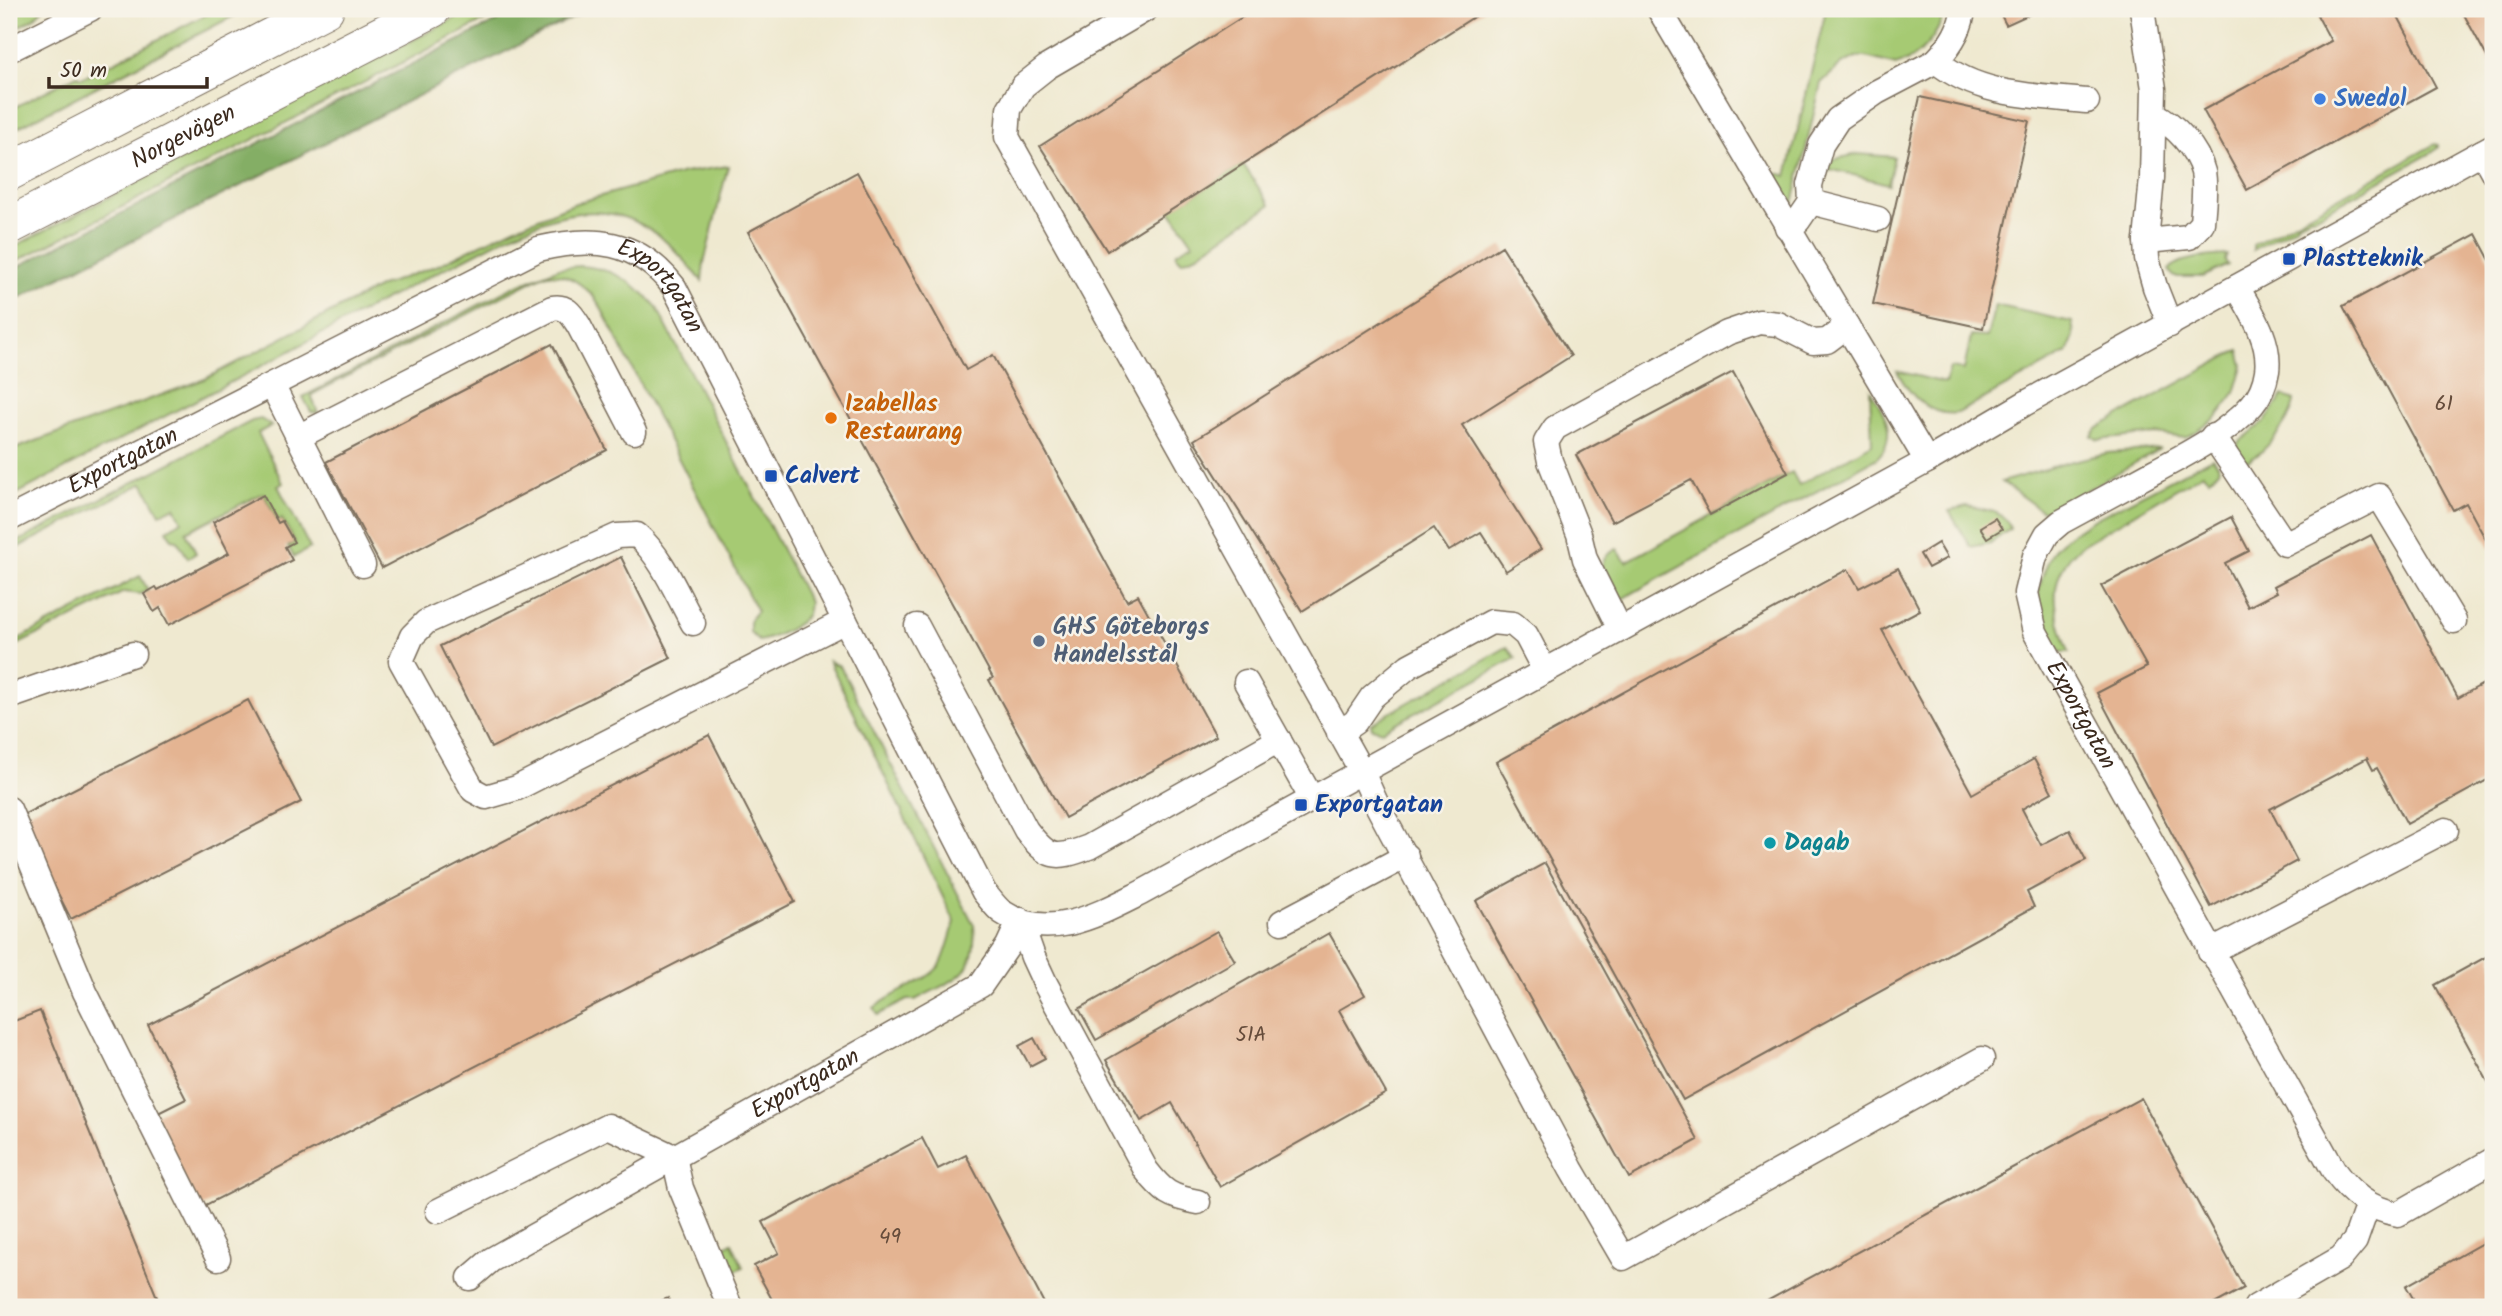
<svg xmlns="http://www.w3.org/2000/svg" width="2502" height="1316" viewBox="0 0 2502 1316" font-family="Kalam,sans-serif">
<rect width="100%" height="100%" fill="#f7f3e8"/>
<filter id="ink" filterUnits="userSpaceOnUse"><feTurbulence type="fractalNoise" baseFrequency=".0143" numOctaves="2"/><feDisplacementMap in="SourceGraphic" scale="14" xChannelSelector="R" yChannelSelector="G"/><feConvolveMatrix kernelMatrix="1 2 1 2 8 2 1 2 1" color-interpolation-filters="sRGB"/></filter>
<filter id="wash" filterUnits="userSpaceOnUse"><feTurbulence type="fractalNoise" baseFrequency=".00686" numOctaves="4" result="noise"/><feDisplacementMap in="SourceGraphic" scale="28" xChannelSelector="R" yChannelSelector="G"/><feGaussianBlur stdDeviation="1.57" result="paint"/><feColorMatrix in="noise" values="0 0 0 0 0 0 0 0 0 0 0 0 0 0 0 0 0 1.4 0 .05"/><feComposite in="paint" operator="in"/></filter>
<g filter="url(#wash)">
<rect width="100%" height="100%" fill="#efe9d0"/>
<g fill="#a6ca73" stroke="#707a48" stroke-width="2">
<path d="M9,9H43L33,19L9,32Z"/>
<path d="M217,9H247L9,132V110L77,75L80,78L87,76Z"/>
<path d="M473,9H507L9,265V249Z"/>
<path d="M1826,9H1945C1939,35 1922,57 1896,65L1866,57H1856L1842,64L1821,83L1792,208L1776,179L1777,173L1787,176Z"/>
<path d="M2435,144L2438,145V147L2433,152L2315,217L2312,216L2297,223L2296,226L2253,250V245Z"/>
<path d="M1858,154L1894,157L1888,184L1830,169L1827,172L1825,171L1831,160Z"/>
<path d="M1243,164L1270,205L1195,256L1182,261L1176,255L1177,252L1193,243L1170,210Z"/>
<path d="M728,166L704,263L702,281C675,248 650,219 605,213C554,207 504,239 460,261C384,298 311,341 235,380C160,419 84,458 9,498V451L205,379L381,286L438,265L514,228L576,203L684,173Z"/>
<path d="M2227,255L2225,260L2228,265L2203,277H2174L2169,270C2179,257 2211,256 2227,255Z"/>
<path d="M580,266C613,268 634,282 656,306L809,602C808,608 809,614 804,618C794,629 773,638 759,641L750,632V619L757,611L599,304C587,286 565,269 542,276L311,395L318,413L311,412L303,397L515,286L559,268Z"/>
<path d="M1995,305L2072,322L2074,336L2067,353L1958,413C1929,417 1910,396 1897,371L1945,383L1950,368L1964,370L1971,336L1987,337Z"/>
<path d="M2239,350L2243,366L2235,393L2216,418L2202,428L2185,438L2156,434L2098,440L2092,436L2097,429L2113,419Z"/>
<path d="M1870,390C1884,411 1899,437 1877,458L1622,599C1614,592 1599,573 1603,561C1605,555 1612,552 1617,549L1626,562L1792,472L1799,485L1872,444Z"/>
<path d="M2283,396L2294,400C2293,419 2263,456 2245,462L2235,450L2238,443L2265,421Z"/>
<path d="M261,419L271,426L258,433L283,483L278,486L310,548L294,557L288,547L295,542L282,519L278,521L263,493L186,532L196,553L188,558L177,540L172,539L167,530L182,521L175,507L160,514L143,483L9,552V546L252,421Z"/>
<path d="M2160,449L2049,511H2042L2002,482L2072,461L2108,453Z"/>
<path d="M2212,458L2218,464L2219,470L2209,479L2203,473L2082,545C2044,576 2054,611 2069,652H2061C2049,641 2037,614 2038,598C2038,586 2049,556 2056,547C2066,536 2079,529 2091,521Z"/>
<path d="M1966,506C1982,509 2007,510 2010,529L1990,543L1971,547L1949,511Z"/>
<path d="M140,576L148,590L140,594L124,592L9,649V644Z"/>
<path d="M1507,647L1516,658L1382,731L1372,728L1371,724L1379,719Z"/>
<path d="M829,661L840,666L974,925C978,978 955,978 915,1000H907L878,1015L874,1008C891,993 929,981 940,965C946,956 951,933 955,922Z"/>
<path d="M732,1243L743,1267L729,1274L719,1248Z"/>
</g>
<path fill="#84ae65" stroke="#606c42" stroke-width="2" d="M520,9H590L9,303V272L15,268Z"/>
<g id="blocks">
<g fill="#e4b492">
<path d="M1255,9H1486L1107,251L1040,146Z"/>
<path d="M1998,9H2041L2006,25Z"/>
<path d="M2328,9H2394L2436,87L2247,190L2203,110L2331,41L2317,15Z"/>
<path d="M2461,9H2493V68Z"/>
<path d="M1920,97L2029,121L1983,328L1873,304Z"/>
<path d="M857,172L966,370L993,355L1127,601L1138,595L1216,736L1065,818L989,680L993,678L748,232Z"/>
<path d="M2476,234L2493,266V553L2466,503L2453,510L2343,306Z"/>
<path d="M1502,246L1571,356L1462,425L1541,549L1506,571L1481,532L1449,551L1434,528L1302,611L1194,440Z"/>
<path d="M552,344L607,450L382,568L326,462Z"/>
<path d="M1733,372L1788,473L1710,515L1691,480L1612,522L1576,455Z"/>
<path d="M263,495L278,523L282,521L294,542L285,547L292,560L169,625L160,608L154,612L144,594L156,587L158,590L229,553L213,522Z"/>
<path d="M2231,517L2249,551L2225,563L2248,607L2277,592L2274,586L2371,535L2458,698L2490,680L2493,685V777L2407,824L2377,768L2373,770L2367,758L2270,809L2297,861L2211,907L2097,693L2147,667L2101,586Z"/>
<path d="M1995,518L2002,529L1987,538L1980,527Z"/>
<path d="M1938,543L1947,558L1928,568L1920,554Z"/>
<path d="M621,557L671,658L491,748L440,646Z"/>
<path d="M1898,568L1920,610L1882,630L1972,794L2034,759L2052,792L2022,809L2041,845L2070,830L2086,860L2027,892L2034,907L1683,1100L1496,762L1848,569L1859,588Z"/>
<path d="M248,700L301,802L71,919L19,817Z"/>
<path d="M709,735L795,902L198,1209L152,1116L186,1099L148,1025Z"/>
<path d="M1545,863L1698,1140L1629,1178L1476,901Z"/>
<path d="M1217,931L1235,961L1096,1040L1079,1009Z"/>
<path d="M1329,933L1365,995L1339,1010L1386,1093L1220,1187L1172,1103L1141,1121L1106,1060Z"/>
<path d="M2493,953V1091L2435,985Z"/>
<path d="M40,1011L161,1307H9V1023Z"/>
<path d="M1034,1038L1045,1058L1030,1066L1019,1046Z"/>
<path d="M2141,1098L2244,1288L2209,1307H1756Z"/>
<path d="M922,1138L938,1169L966,1155L1046,1307H776L754,1266L779,1253L763,1222Z"/>
<path d="M2493,1237V1307H2418L2406,1286Z"/>
<path d="M668,1298L671,1307H646Z"/>
</g>
</g>
</g>
<g filter="url(#ink)">
<use href="#blocks" fill-opacity="0" stroke="#7a6d5c" stroke-width="2"/>
<g fill="none" stroke-linecap="round" stroke-linejoin="round">
<g stroke="#7a6d5c" stroke-width="27">
<g id="minor">
<path d="M1146,9L1047,67L1023,86L1009,109L1007,137L1362,772L1376,803L1571,1169L1623,1258L1982,1059"/>
<path d="M1659,9L1927,461"/>
<path d="M2142,9L2154,89L2152,178L2146,241L2147,259L2155,287L2170,325"/>
<path d="M9,50L90,9"/>
<path d="M1936,61C1949,47 1962,29 1963,9"/>
<path d="M2482,152L2493,172"/>
<path d="M1811,202L1878,219"/>
<path d="M1787,227L1798,221L1811,202L1810,185L1821,145L1838,119L1877,92L1936,61C1978,96 2035,96 2087,101"/>
<path d="M2146,241L2189,237L2202,223C2203,207 2206,188 2203,172C2197,148 2175,125 2154,114"/>
<path id="s1" d="M2237,287C2252,313 2271,341 2267,371C2265,384 2260,396 2252,405C2226,434 2189,453 2155,471C2124,488 2092,505 2061,522L2047,534L2035,556L2026,593L2035,632L2334,1171C2351,1194 2369,1209 2398,1214L2493,1160"/>
<path d="M272,385L363,565"/>
<path d="M2213,436L2285,544L2379,496L2454,621"/>
<path d="M298,437L552,308C567,305 572,315 579,326L634,432"/>
<path id="s2" d="M9,519L538,249C593,236 637,239 674,287L984,892C990,899 996,908 1002,912C1048,943 1099,914 1141,893L1927,461L2024,404L2493,146"/>
<path d="M693,623C676,593 663,558 637,535L617,536L426,622L412,636L401,661L473,790L486,797L517,788L845,621"/>
<path d="M917,626L1026,830C1048,859 1055,860 1089,847L1279,740"/>
<path d="M1620,629L1585,559L1579,534L1550,461L1546,442L1555,428L1727,333L1759,322L1778,324L1813,342L1827,341L1847,326"/>
<path d="M1246,682L1312,799"/>
<path d="M9,697L133,654"/>
<path d="M1339,733L1355,722L1372,697L1409,666L1491,622L1513,624L1526,635L1545,671"/>
<path d="M9,809L85,992L218,1258"/>
<path d="M1020,920L1033,957L1046,985L1146,1170C1163,1192 1170,1197 1198,1202"/>
<path d="M1282,922L1406,856"/>
<path d="M2210,952L2446,830"/>
<path d="M438,1211L608,1126L674,1157L681,1188L730,1307"/>
<path id="s3" d="M470,1278L491,1260L981,985L1008,946L1020,920"/>
<path d="M2256,1307L2341,1258L2355,1241L2368,1204"/>
</g>
</g>
<g stroke="#7a6d5c" stroke-width="39">
<g id="highway">
<path d="M9,172L325,9"/>
<path id="s4" d="M9,226L432,9"/>
</g>
</g>
<use href="#minor" stroke="#fff" stroke-width="24"/>
<use href="#highway" stroke="#fff" stroke-width="37"/>
</g>
</g>
<circle fill="#3f7fe0" stroke="#f7f3e8" stroke-width="2.5" cx="2320" cy="99" r="7"/>
<g fill="#1a4fb4" stroke="#f7f3e8" stroke-width="2.5">
<rect x="2282" y="252" width="14" height="14" rx="3.5"/>
<rect x="764" y="469" width="14" height="14" rx="3.5"/>
<rect x="1294" y="798" width="14" height="14" rx="3.5"/>
</g>
<circle fill="#e8710a" stroke="#f7f3e8" stroke-width="2.5" cx="831" cy="418" r="7"/>
<circle fill="#5c6f8a" stroke="#f7f3e8" stroke-width="2.5" cx="1039" cy="641" r="7"/>
<circle fill="#0f9aa8" stroke="#f7f3e8" stroke-width="2.5" cx="1770" cy="843" r="7"/>
<g text-anchor="middle" dominant-baseline="central" stroke-width="5" stroke-linejoin="round" paint-order="stroke">
<g font-size="21" fill="#654c3b">
<text x="2444" y="404">61</text>
<text x="1251" y="1035">51A</text>
<text x="890" y="1237">49</text>
</g>
<g font-size="24" font-weight="bold" fill="#366cbe" stroke="#f7f3e8" text-anchor="start">
<text x="2334" y="99">Swedol</text>
</g>
<g font-size="24" fill="#3b2a1e" stroke="#f7f3e8">
<text stroke="none"><textPath href="#s4" startOffset="196">Norgevägen</textPath></text>
<text stroke="none"><textPath href="#s2" startOffset="735">Exportgatan</textPath></text>
<text stroke="none"><textPath href="#s2" startOffset="128">Exportgatan</textPath></text>
<text stroke="none"><textPath href="#s1" startOffset="570">Exportgatan</textPath></text>
<text stroke="none"><textPath href="#s3" startOffset="388">Exportgatan</textPath></text>
</g>
<g font-size="24" font-weight="bold" fill="#164399" stroke="#f7f3e8" text-anchor="start">
<text x="2303" y="259">Plastteknik</text>
<text x="785" y="476">Calvert</text>
<text x="1315" y="805">Exportgatan</text>
</g>
<g font-size="24" font-weight="bold" fill="#c56008" stroke="#f7f3e8" text-anchor="start">
<text x="845" y="404">Izabellas<tspan x="845" dy="28">Restaurang</tspan></text>
</g>
<g font-size="24" font-weight="bold" fill="#4e5e75" stroke="#f7f3e8" text-anchor="start">
<text x="1053" y="627">GHS Göteborgs<tspan x="1053" dy="28">Handelsstål</tspan></text>
</g>
<g font-size="24" font-weight="bold" fill="#0d838f" stroke="#f7f3e8" text-anchor="start">
<text x="1784" y="843">Dagab</text>
</g>
</g>
<rect width="2502" height="1316" fill="none" stroke="#f7f3e8" stroke-width="35"/>
<path d="M49 77v10h158v-10" fill="none" stroke="#3b2a1e" stroke-width="3.5"/>
<text x="60" y="77" font-size="21" fill="#3b2a1e" stroke="#f7f3e8" stroke-width="5" paint-order="stroke">50 m</text>
</svg>
